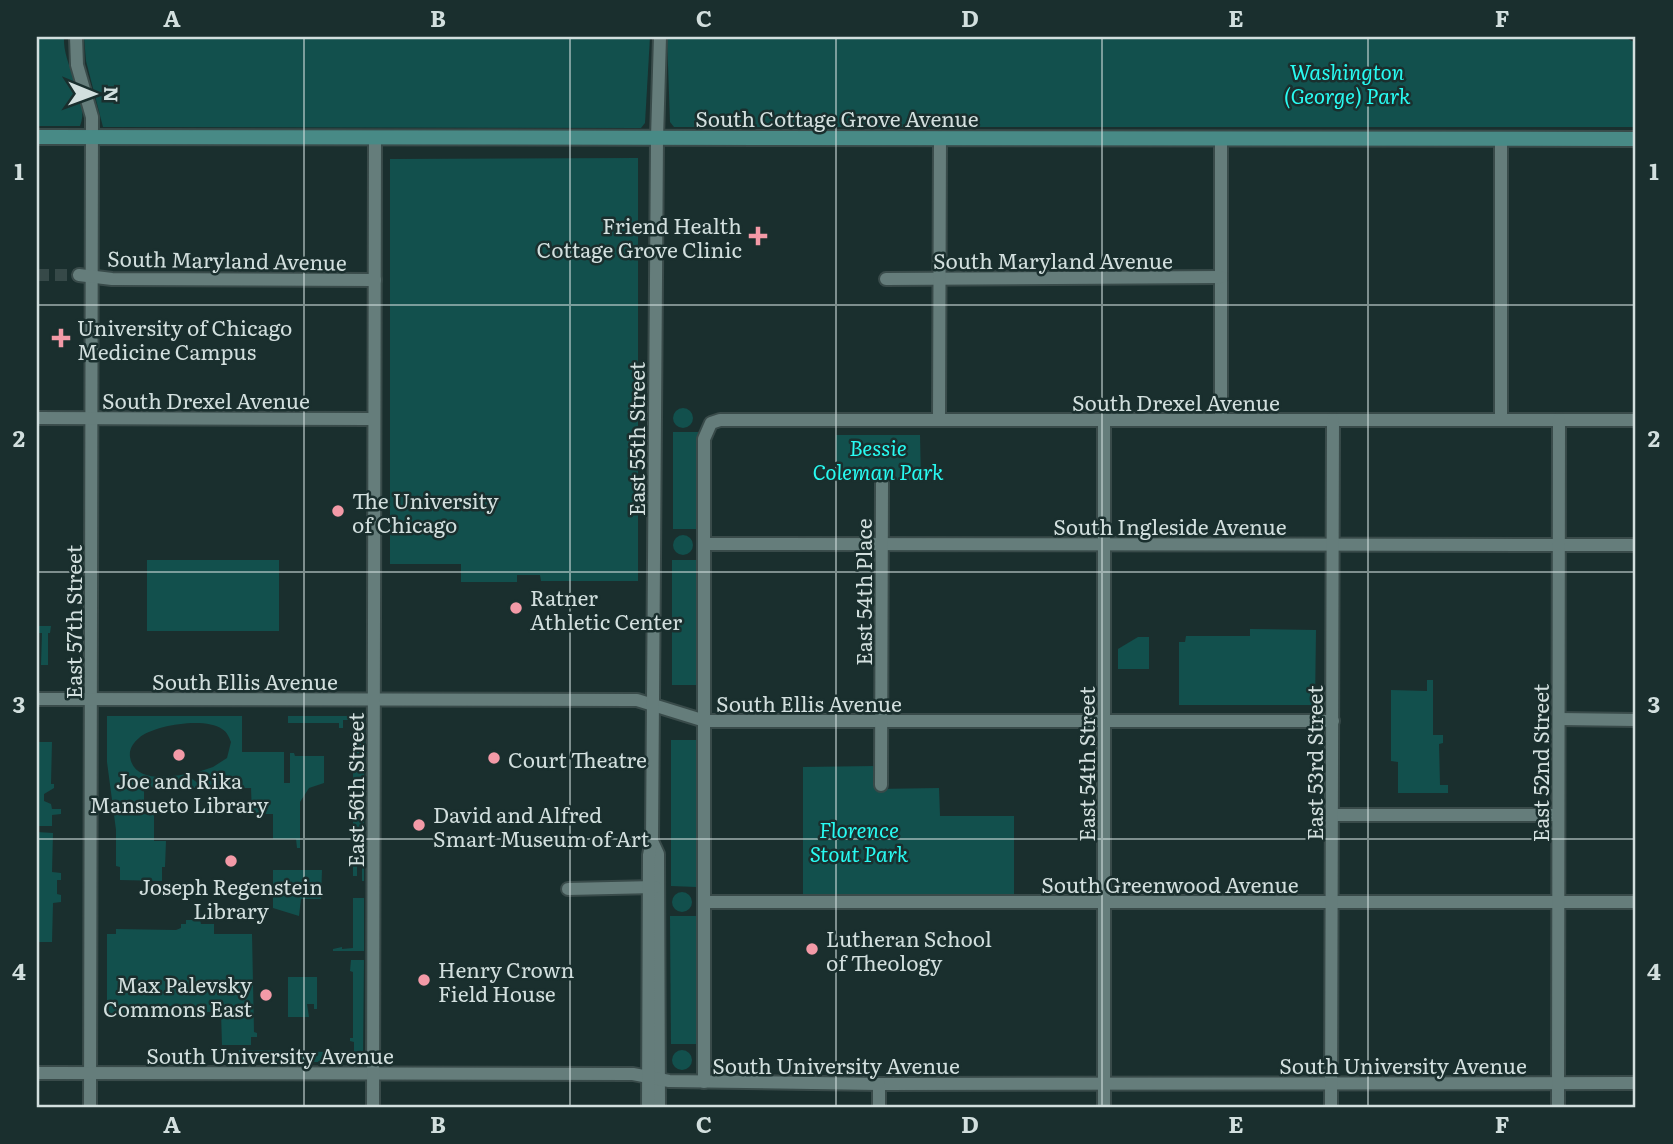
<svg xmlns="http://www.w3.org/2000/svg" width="1673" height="1144" viewBox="0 0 1673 1144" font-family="Literata,serif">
<rect width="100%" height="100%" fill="#1a2f2e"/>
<g fill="#12504d">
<path d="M37,37H64C62,65 91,101 80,126H37Z"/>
<path d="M84,37H650L645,123L641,128L103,127L86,61Z"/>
<path d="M667,37H1624L1636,43V127H674L670,122Z"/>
<path d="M638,158V581H541L540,575H517V582H461V564H390V159Z"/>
<circle cx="683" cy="418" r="10"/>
<rect x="673" y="432" width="25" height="97"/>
<path d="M836,435H920L921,480H836Z"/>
<circle cx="683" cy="545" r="10"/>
<rect x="147" y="560" width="132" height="71"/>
<rect x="672" y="560" width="26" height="125"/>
<path d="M37,626H51L50,633H48V665H41L42,633H37Z"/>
<path d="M1250,629L1316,630L1315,705H1179V642H1185L1186,636H1250Z"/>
<path d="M1138,637H1149V669H1118V649Z"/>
<path d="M1427,680H1433V735H1443V743L1439,744L1440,785H1448V793H1398V762L1391,761V690L1427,691Z"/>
<path d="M107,716H242V752H284V783H290V753H294L295,756H324V783L309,788L300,802V848H297L296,839H273V814H252L251,788H214L195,773L213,767L227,758L231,742C229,737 227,732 222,729C205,717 154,725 139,738C133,743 129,749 130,757C134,783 169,777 186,774L204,788L144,787V814L154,815V841H166L165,867H162V881L120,880V867L116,866V830L107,762Z"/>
<path d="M288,716H365L364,781L353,783V737L350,736L351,733L355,732V720H343V728H339V723H288Z"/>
<path d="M671,740H697L696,887L671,886Z"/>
<path d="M38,742H52L51,784H54V788L44,794V801L51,804L52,809H61V814L52,815V826H37Z"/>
<path d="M875,766V789L939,788L940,816H1014V895L803,894V767Z"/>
<path d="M353,805H360V813H364V881H362V854H357V876H353Z"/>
<path d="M37,832L53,833L52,872L61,873V880H57V894L61,895V902L53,903L52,942H37Z"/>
<path d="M273,870H322L321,899H301L299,916L273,908Z"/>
<circle cx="682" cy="902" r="10"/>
<path d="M353,898H364V951H333V949L342,947V949L353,948Z"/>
<path d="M670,916H696V1044H671Z"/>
<path d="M186,920H200L201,924H214V934H252L254,1032L257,1033V1037H251V1045H222L221,1012H188L187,1006H169V1012H134V1015H107V934H116V929L176,930L181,928V924H186Z"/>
<path d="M351,960H364L363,1059L360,1062H351V1054H354V1042L350,1041V1038H353V972L350,971Z"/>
<path d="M288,977H317V1009H314V1004H307L309,1017H288Z"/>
<circle cx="682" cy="1060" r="10"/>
<path d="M239,1050L329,1052V1062H311V1058L307,1059V1062H242L239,1060Z"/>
</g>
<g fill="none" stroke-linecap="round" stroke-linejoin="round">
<path stroke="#364948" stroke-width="12" stroke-dasharray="12 6" stroke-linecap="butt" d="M37,275H79"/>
<g stroke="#394b4a" stroke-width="16">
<g id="minor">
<path d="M76,37L77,65L92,117L90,1107"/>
<path d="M1221,138V420"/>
<path d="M79,275L112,279L375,280"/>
<path d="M886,279L1221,277"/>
<path d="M37,418L374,419"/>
<path d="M939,420L940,138"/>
<path d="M1501,420V139"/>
<path d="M705,544L1636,545"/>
<path d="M37,699L637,700L705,721H1333"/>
<path d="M1559,719L1636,720"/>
<path d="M881,785L882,483"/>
<path d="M1333,815H1558"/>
<path d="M652,841L658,854L659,1107"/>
<path d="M568,889L655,887"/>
<path d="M704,902H1636"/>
<path d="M37,1073L633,1074L669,1081L879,1084L1636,1083"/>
<path d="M704,1082V439L711,423L720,420H1636"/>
<path d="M879,1084V1107"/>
<path d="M373,1107L375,137"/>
<path d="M648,1107L649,855L652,841L657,138L660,37"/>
<path d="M1104,1107V420"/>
<path d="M1331,1107L1333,420"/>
<path d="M1558,1107L1559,420"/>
</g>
</g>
<g stroke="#394b4a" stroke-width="18">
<path id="major" d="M37,137L1636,139"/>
</g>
<use href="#minor" stroke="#657d7b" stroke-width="12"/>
<use href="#major" stroke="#488a86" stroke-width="14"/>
</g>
<path fill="none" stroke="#d2dfde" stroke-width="2" stroke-opacity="0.55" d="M304,37V1107M570,37V1107M836,37V1107M1102,37V1107M1368,37V1107M37,305H1636M37,572H1636M37,839H1636"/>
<g fill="#f39aa7" stroke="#1a2f2e" stroke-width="2.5">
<path d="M754.5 225.5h7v7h7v7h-7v7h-7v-7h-7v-7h7z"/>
<path d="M57.5 327.5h7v7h7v7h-7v7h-7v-7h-7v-7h7z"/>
<circle cx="338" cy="511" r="7"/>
<circle cx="516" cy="608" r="7"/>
<circle cx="179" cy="755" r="7"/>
<circle cx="494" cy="758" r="7"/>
<circle cx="419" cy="825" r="7"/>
<circle cx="231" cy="861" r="7"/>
<circle cx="812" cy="949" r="7"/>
<circle cx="424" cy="980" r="7"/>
<circle cx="266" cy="995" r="7"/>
</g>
<g text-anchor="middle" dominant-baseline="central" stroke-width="5" stroke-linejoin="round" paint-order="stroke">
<g font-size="21" font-style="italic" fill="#28faf1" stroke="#1a2f2e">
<text x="1347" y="70">Washington<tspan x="1347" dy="24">(George) Park</tspan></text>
<text x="878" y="446">Bessie<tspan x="878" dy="24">Coleman Park</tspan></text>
<text x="859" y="828">Florence<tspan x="859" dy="24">Stout Park</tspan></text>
</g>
<g font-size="21" fill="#d2dfde" stroke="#1a2f2e">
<text x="837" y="117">South Cottage Grove Avenue</text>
<text transform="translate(227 259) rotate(1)">South Maryland Avenue</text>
<text x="1053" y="259">South Maryland Avenue</text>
<text x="206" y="399">South Drexel Avenue</text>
<text x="1176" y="401">South Drexel Avenue</text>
<text transform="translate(635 439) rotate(-90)">East 55th Street</text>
<text x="1170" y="525">South Ingleside Avenue</text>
<text transform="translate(862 592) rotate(-90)">East 54th Place</text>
<text transform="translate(72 622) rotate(-90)">East 57th Street</text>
<text x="245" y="680">South Ellis Avenue</text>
<text x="809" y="702">South Ellis Avenue</text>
<text transform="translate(1313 763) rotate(-90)">East 53rd Street</text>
<text transform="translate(1539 763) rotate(-90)">East 52nd Street</text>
<text transform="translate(1085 764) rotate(-90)">East 54th Street</text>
<text transform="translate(354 790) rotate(-90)">East 56th Street</text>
<text x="1170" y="883">South Greenwood Avenue</text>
<text x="270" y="1054">South University Avenue</text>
<text x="836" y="1064">South University Avenue</text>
<text x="1403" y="1064">South University Avenue</text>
</g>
<g font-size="21" fill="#d2dfde" stroke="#1a2f2e" text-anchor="start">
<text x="742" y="224" text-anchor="end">Friend Health<tspan x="742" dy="24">Cottage Grove Clinic</tspan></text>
<text x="77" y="326">University of Chicago<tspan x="77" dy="24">Medicine Campus</tspan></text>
<text x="352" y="499">The University<tspan x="352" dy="24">of Chicago</tspan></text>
<text x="530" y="596">Ratner<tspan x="530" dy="24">Athletic Center</tspan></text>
<text x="508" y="758">Court Theatre</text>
<text x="179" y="779" text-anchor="middle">Joe and Rika<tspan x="179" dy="24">Mansueto Library</tspan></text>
<text x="433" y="813">David and Alfred<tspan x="433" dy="24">Smart Museum of Art</tspan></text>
<text x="231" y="885" text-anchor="middle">Joseph Regenstein<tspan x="231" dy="24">Library</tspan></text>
<text x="826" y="937">Lutheran School<tspan x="826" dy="24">of Theology</tspan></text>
<text x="438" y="968">Henry Crown<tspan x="438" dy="24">Field House</tspan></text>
<text x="252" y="983" text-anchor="end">Max Palevsky<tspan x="252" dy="24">Commons East</tspan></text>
</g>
</g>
<rect width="1673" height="1144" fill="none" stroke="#1a2f2e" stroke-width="77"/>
<g transform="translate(94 94) rotate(91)" stroke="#1a2f2e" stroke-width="5" paint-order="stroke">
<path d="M0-5L12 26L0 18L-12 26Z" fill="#d2dfde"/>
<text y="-10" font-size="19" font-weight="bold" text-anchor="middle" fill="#d2dfde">N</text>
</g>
<rect x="38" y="38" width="1596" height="1068" fill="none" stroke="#d2dfde" stroke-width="2.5"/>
<g font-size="23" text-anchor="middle" font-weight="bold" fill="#d2dfde">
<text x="172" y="27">A</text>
<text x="438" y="27">B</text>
<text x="704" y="27">C</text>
<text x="970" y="27">D</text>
<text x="1236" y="27">E</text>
<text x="1502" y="27">F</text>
<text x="19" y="180">1</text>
<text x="1654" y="180">1</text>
<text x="19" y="447">2</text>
<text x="1654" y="447">2</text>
<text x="19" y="713">3</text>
<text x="1654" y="713">3</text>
<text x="19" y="980">4</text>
<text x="1654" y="980">4</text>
<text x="172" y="1133">A</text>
<text x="438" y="1133">B</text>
<text x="704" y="1133">C</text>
<text x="970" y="1133">D</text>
<text x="1236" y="1133">E</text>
<text x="1502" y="1133">F</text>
</g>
</svg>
